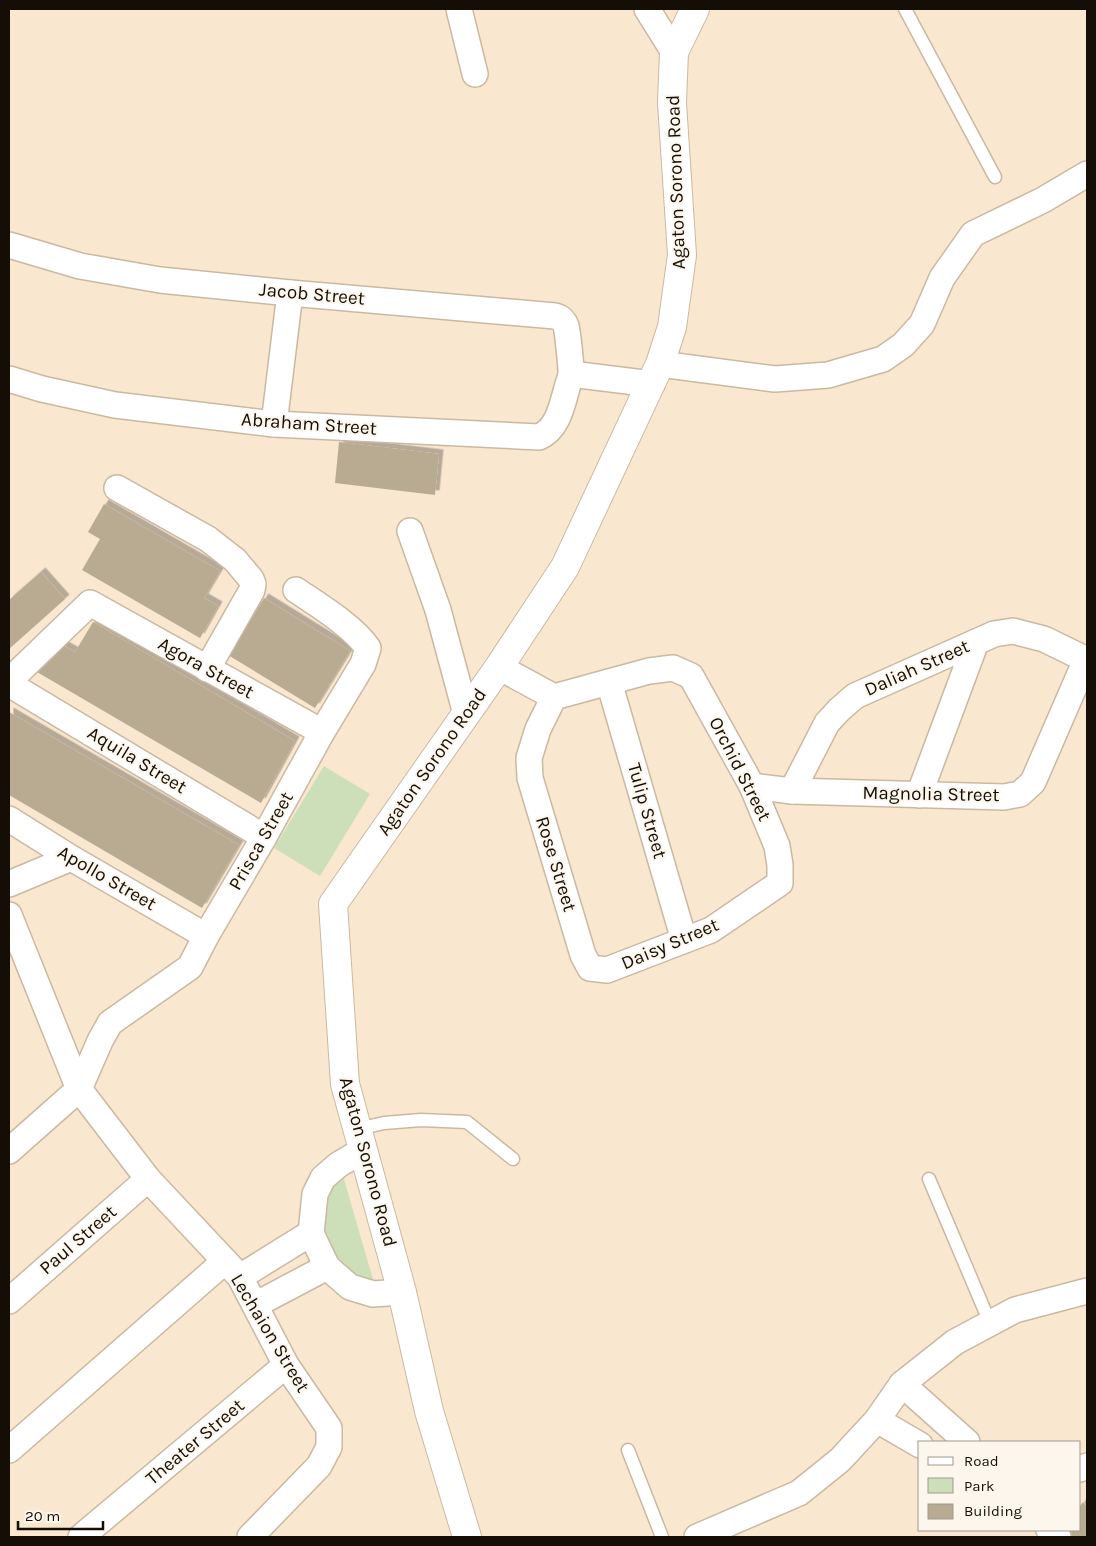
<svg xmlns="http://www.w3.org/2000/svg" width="1096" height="1546" viewBox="0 0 1096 1546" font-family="Karla,sans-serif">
<defs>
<filter id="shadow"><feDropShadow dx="4.5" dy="-4.5" stdDeviation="0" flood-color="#0004"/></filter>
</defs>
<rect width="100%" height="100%" fill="#f9e7cf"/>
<g fill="#ccdfb8">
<path d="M324,766L370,794L320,876L274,848Z"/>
<path d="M343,1176L374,1283L357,1275L345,1266L336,1255L329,1242L324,1226L327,1192L335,1177Z"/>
</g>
<g fill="#b9aa92" filter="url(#shadow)">
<path d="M339,442L439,454L435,495L335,483Z"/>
<path d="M104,504L220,571L204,598L218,606L200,638L82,570L100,539L88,532Z"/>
<path d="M41,572L65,599L9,649V600Z"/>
<path d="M264,598L350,651L315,708L228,655Z"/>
<path d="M93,622L295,741L261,803L37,672L62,645L75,652Z"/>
<path d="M9,712L239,845L202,908L9,795Z"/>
<path d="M1083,1502L1087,1507V1537H1061L1058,1530H1080V1506Z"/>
</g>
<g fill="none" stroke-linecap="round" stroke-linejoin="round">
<g stroke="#cab9a2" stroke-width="15">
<g id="service">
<path d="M905,9L995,177"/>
<path d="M357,1129L384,1123L421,1120L467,1122L513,1159"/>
<path d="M929,1179L990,1323"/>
<path d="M628,1450L662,1537"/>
</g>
</g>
<g stroke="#cab9a2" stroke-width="28">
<g id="minor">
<path d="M459,9L475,74"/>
<path d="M647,9L674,52"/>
<path d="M9,245L80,266L160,280L290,293L555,316C560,317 564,321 566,326C568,334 571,365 571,373C571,378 568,383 567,388C562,405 558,429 539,437L274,424L115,405L42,389L9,379"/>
<path d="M660,364L775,379L828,375L883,359L903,345L922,324L942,278L973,234L1043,200L1087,174"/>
<path d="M571,374L652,384"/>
<path d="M274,424L290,293"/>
<path d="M117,488L208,539L235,560L251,579L253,584L252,590L207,669"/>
<path d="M410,531L438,610L466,714"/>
<path d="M499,667L554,697"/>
<path d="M673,668L691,676L752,786L777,846L780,865V883L711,930L607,970L590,968L583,955L530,778L529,758L538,729L554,697L649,671Z"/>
<path d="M9,681L90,603L322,732"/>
<path d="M609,682L684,940"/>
<path d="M9,684L264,837"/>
<path d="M752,786L792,791L1004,797L1020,794L1033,782L1086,660"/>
<path d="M792,791L827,723L839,710L855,696L994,634L1013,631L1044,639L1087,660"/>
<path d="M919,795L976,642"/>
<path d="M9,819L71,858L206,936"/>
<path d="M9,884L71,858"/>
<path d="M9,915L79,1089L148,1179L240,1277L286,1365L329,1428V1447L319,1466L250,1537"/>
<path d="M363,1150L338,1165L323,1178L315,1194L311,1233L327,1267L350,1287L373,1294L402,1292"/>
<path d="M9,1151L79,1089L100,1041L110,1023L190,967L206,936L264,837L322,732L363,664L368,648C353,626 318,605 296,590"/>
<path d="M240,1277L311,1233"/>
<path d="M9,1301L148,1179"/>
<path d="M255,1305L327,1267"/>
<path d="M902,1384L967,1442"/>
<path d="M877,1420L920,1445"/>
<path d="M9,1450L225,1261"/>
<path d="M1080,1469L1087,1466"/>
<path d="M1049,1530L1058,1537"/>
<path d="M81,1537L286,1365"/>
<path d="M697,1537L799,1493L840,1460L877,1420L902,1384L955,1342L1015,1310L1087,1291"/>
</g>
</g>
<g stroke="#cab9a2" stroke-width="30">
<path id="tertiary" d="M467,1537L429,1411L402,1292L345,1084L333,904L499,667L565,567L660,364L672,327L682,255L672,103L674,52L695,9"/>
</g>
<use href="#service" stroke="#fff" stroke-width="12"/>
<use href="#minor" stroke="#fff" stroke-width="25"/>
<use href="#tertiary" stroke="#fff" stroke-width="28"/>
</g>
<g text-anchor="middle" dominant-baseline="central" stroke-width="4" stroke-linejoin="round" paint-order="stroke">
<g font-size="19" fill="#140e06" stroke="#fdf6ed">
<text transform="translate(676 182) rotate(-92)">Agaton Sorono Road</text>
<text transform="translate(312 294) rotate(5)">Jacob Street</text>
<text transform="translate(309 424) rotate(4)">Abraham Street</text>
<text transform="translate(206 668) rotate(29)">Agora Street</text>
<text transform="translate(917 668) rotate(-24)">Daliah Street</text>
<text transform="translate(137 760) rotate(31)">Aquila Street</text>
<text transform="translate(432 762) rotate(-55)">Agaton Sorono Road</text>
<text transform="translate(740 769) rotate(63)">Orchid Street</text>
<text transform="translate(931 794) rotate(1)">Magnolia Street</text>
<text transform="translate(647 811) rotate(74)">Tulip Street</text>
<text transform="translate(261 841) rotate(-60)">Prisca Street</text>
<text transform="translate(556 864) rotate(73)">Rose Street</text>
<text transform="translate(107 878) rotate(30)">Apollo Street</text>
<text transform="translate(670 944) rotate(-23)">Daisy Street</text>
<text transform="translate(368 1162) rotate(75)">Agaton Sorono Road</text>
<text transform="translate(78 1240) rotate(-41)">Paul Street</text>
<text transform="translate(270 1333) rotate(59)">Lechaion Street</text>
<text transform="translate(195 1442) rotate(-40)">Theater Street</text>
</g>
</g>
<rect width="1096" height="1546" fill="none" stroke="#140e06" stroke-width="20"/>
<rect x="918" y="1441" width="162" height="90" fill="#fdf6ed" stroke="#a09991"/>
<rect x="928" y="1457" width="25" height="8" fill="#ffffff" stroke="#a09991"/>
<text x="964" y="1466" font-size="15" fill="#140e06">Road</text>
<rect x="928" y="1478" width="25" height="15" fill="#ccdfb8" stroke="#a09991"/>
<text x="964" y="1491" font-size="15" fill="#140e06">Park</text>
<rect x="928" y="1504" width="25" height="15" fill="#b9aa92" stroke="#a09991"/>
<text x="964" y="1516" font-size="15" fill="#140e06">Building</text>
<path d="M18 1521v8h85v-8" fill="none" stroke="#140e06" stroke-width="2.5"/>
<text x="25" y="1521" font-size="15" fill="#140e06" stroke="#fdf6ed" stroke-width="4" paint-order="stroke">20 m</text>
</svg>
